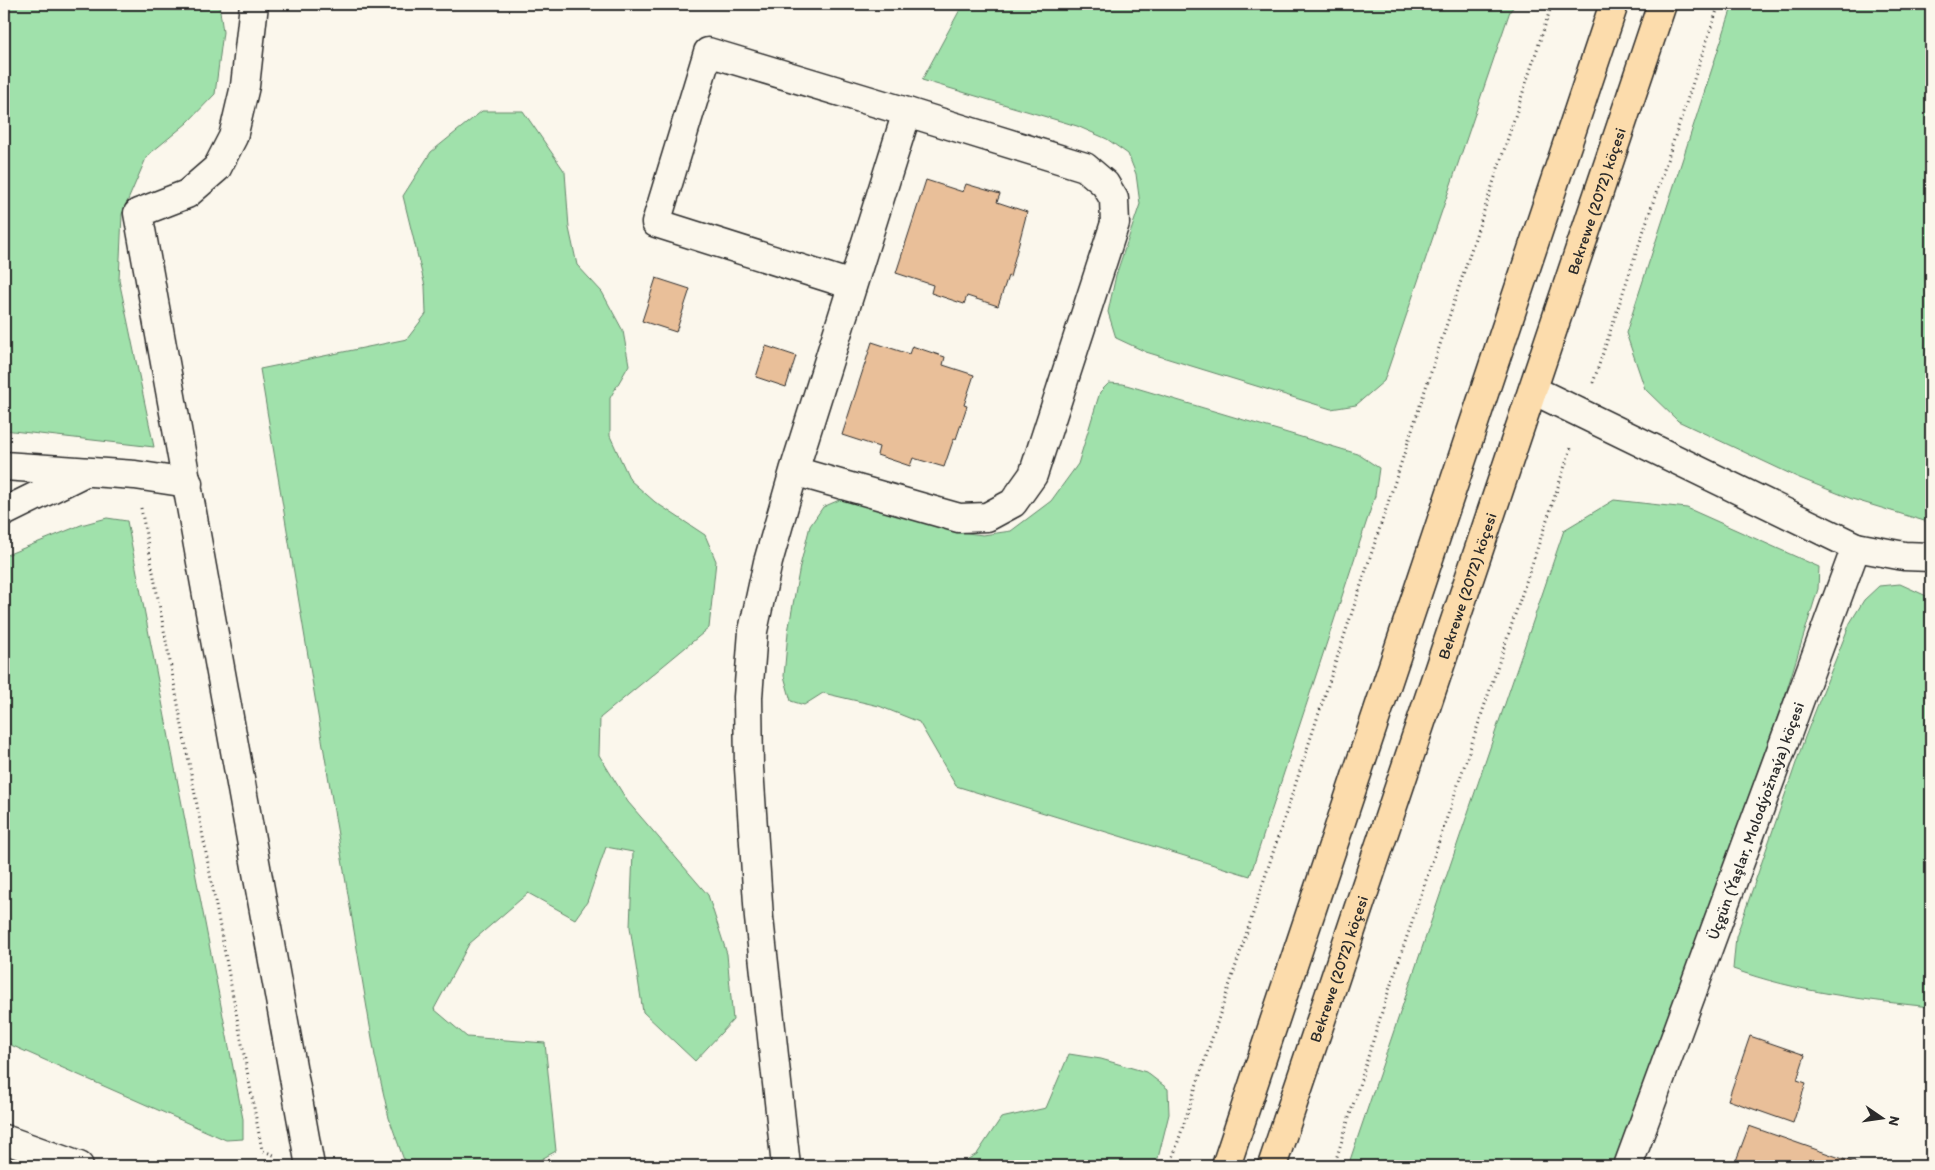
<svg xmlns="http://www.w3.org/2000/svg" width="1935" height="1170" viewBox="0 0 1935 1170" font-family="Itim,sans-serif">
<rect width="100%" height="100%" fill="#fbf7ec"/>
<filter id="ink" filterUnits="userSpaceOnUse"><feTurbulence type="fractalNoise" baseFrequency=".02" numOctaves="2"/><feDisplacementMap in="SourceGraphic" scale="10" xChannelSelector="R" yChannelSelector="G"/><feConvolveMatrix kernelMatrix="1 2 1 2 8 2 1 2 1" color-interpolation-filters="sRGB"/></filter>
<g filter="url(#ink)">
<g fill="#a0e1ab" stroke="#66866b">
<path d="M4,4H219L223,32L215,94L187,123L147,156L122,214L119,280L154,447L4,430Z"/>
<path d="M963,4H1516L1510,11L1384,381L1356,405L1331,409L1146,352L1116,338L1108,312L1116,275L1140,204L1136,174L1128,154L1107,139L1077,126L922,80Z"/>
<path d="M1733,4H1931V523L1852,499L1797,477L1678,421L1645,389L1626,333Z"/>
<path d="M482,111H523L565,172L569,228L577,265L602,292L623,331L629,365L610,398V436L630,480L655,502L705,535L716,561L709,628L600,718L599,755L628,802L708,895L727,954L733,1020L695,1061L643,1012L630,927L633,852L606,847L587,902L575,919L528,893L469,944L434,1009L467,1037L545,1043L556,1151L529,1166H408L405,1163L389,1118L375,1056L260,369L407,339L426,314L425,286L403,196L431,152Z"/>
<path d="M1109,383L1123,384L1358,454L1379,468L1375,496L1250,876L956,786L919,722L879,706L823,693L804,705L791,701L784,676L788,632L800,566L810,526L823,507L844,498L959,532L983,535L1011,531L1051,501L1078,464L1100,392Z"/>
<path d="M1614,500L1687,508L1819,567L1818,589L1785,696L1615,1166H1348L1564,530Z"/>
<path d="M107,518L127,521L243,1119V1139L226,1140L4,1042V556L81,525Z"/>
<path d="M1900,584L1931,598V1007C1864,1000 1797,992 1733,969L1736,937L1805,737L1850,623L1864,600L1879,586Z"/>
<path d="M1069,1054L1101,1059L1146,1072L1168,1089L1169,1114L1156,1166H956L977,1154L1001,1118L1046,1108Z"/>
</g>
<g fill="#e9bf99" stroke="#2b2b2b">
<path d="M926,180L963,192L966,184L1000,194L997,202L1027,212L1010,277L1008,276L998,306L967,296L964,304L931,293L933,285L896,273Z"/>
<path d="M656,278L690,289L676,332L642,321Z"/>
<path d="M872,342L909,354L912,346L945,357L943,365L974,375L964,405L967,406L956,439L954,438L944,467L913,458L910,466L877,455L879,447L842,435Z"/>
<path d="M766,346L796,356L786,387L756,377Z"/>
<path d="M1750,1036L1805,1055L1797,1080L1806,1083L1793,1123L1728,1100Z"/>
<path d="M1749,1126L1863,1166H1734Z"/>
</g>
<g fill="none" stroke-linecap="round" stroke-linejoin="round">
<g stroke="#2b2b2b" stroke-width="31">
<g id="minor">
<path d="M254,4L245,86L233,137L217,168L187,194L138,213L310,1166"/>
<path d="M852,285L656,223L708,52L907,112"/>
<path d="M1533,390L1856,547"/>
<path d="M4,466L135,475L188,483"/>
<path d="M4,512L83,473"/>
<path d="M4,1139L79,1166"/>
<path d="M786,1166L759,918L749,768L748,697L753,631L768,562L794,471L907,112L1085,167L1105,184L1114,199L1115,223L1033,475L1013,503L987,517L959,518L794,471"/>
<path id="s1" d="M1628,1166L1856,547L1904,556L1931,557"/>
</g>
</g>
<g stroke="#2b2b2b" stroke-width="31">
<g id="major">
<path d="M1226,1166L1614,4"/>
<path id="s2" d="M1272,1166L1662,4"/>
</g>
</g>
<g stroke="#2b2b2b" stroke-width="3" stroke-dasharray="1 4" stroke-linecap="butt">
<path d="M1593,383L1719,4"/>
<path d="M141,508L262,1150L276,1156"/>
<path d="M1170,1166L1552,4"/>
<path d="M1334,1166L1386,999L1572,445"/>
</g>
<use href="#minor" stroke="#fbf7ec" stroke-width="28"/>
<use href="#major" stroke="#fcdcac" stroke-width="28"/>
</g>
</g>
<g text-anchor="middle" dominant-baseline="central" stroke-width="4" stroke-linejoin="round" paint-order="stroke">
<g font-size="16" fill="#2b2b2b" stroke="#fbf7ec">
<text stroke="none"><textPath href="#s2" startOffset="1018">Bekrewe (2072) köçesi</textPath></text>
<text stroke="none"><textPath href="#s2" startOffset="612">Bekrewe (2072) köçesi</textPath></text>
<text stroke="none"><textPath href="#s1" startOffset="368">Üçgün (Ýaşlar, Molodýožnaýa) köçesi</textPath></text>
<text stroke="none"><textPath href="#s2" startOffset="208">Bekrewe (2072) köçesi</textPath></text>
</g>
</g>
<rect width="1935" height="1170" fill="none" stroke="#fbf7ec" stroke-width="20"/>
<rect x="10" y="10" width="1915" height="1150" fill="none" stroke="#2b2b2b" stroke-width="2" filter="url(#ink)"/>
<g transform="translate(1882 1118) rotate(103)" stroke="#fbf7ec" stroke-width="4" paint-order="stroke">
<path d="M0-4L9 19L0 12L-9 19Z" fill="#2b2b2b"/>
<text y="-8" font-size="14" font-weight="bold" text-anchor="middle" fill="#2b2b2b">N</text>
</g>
</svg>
